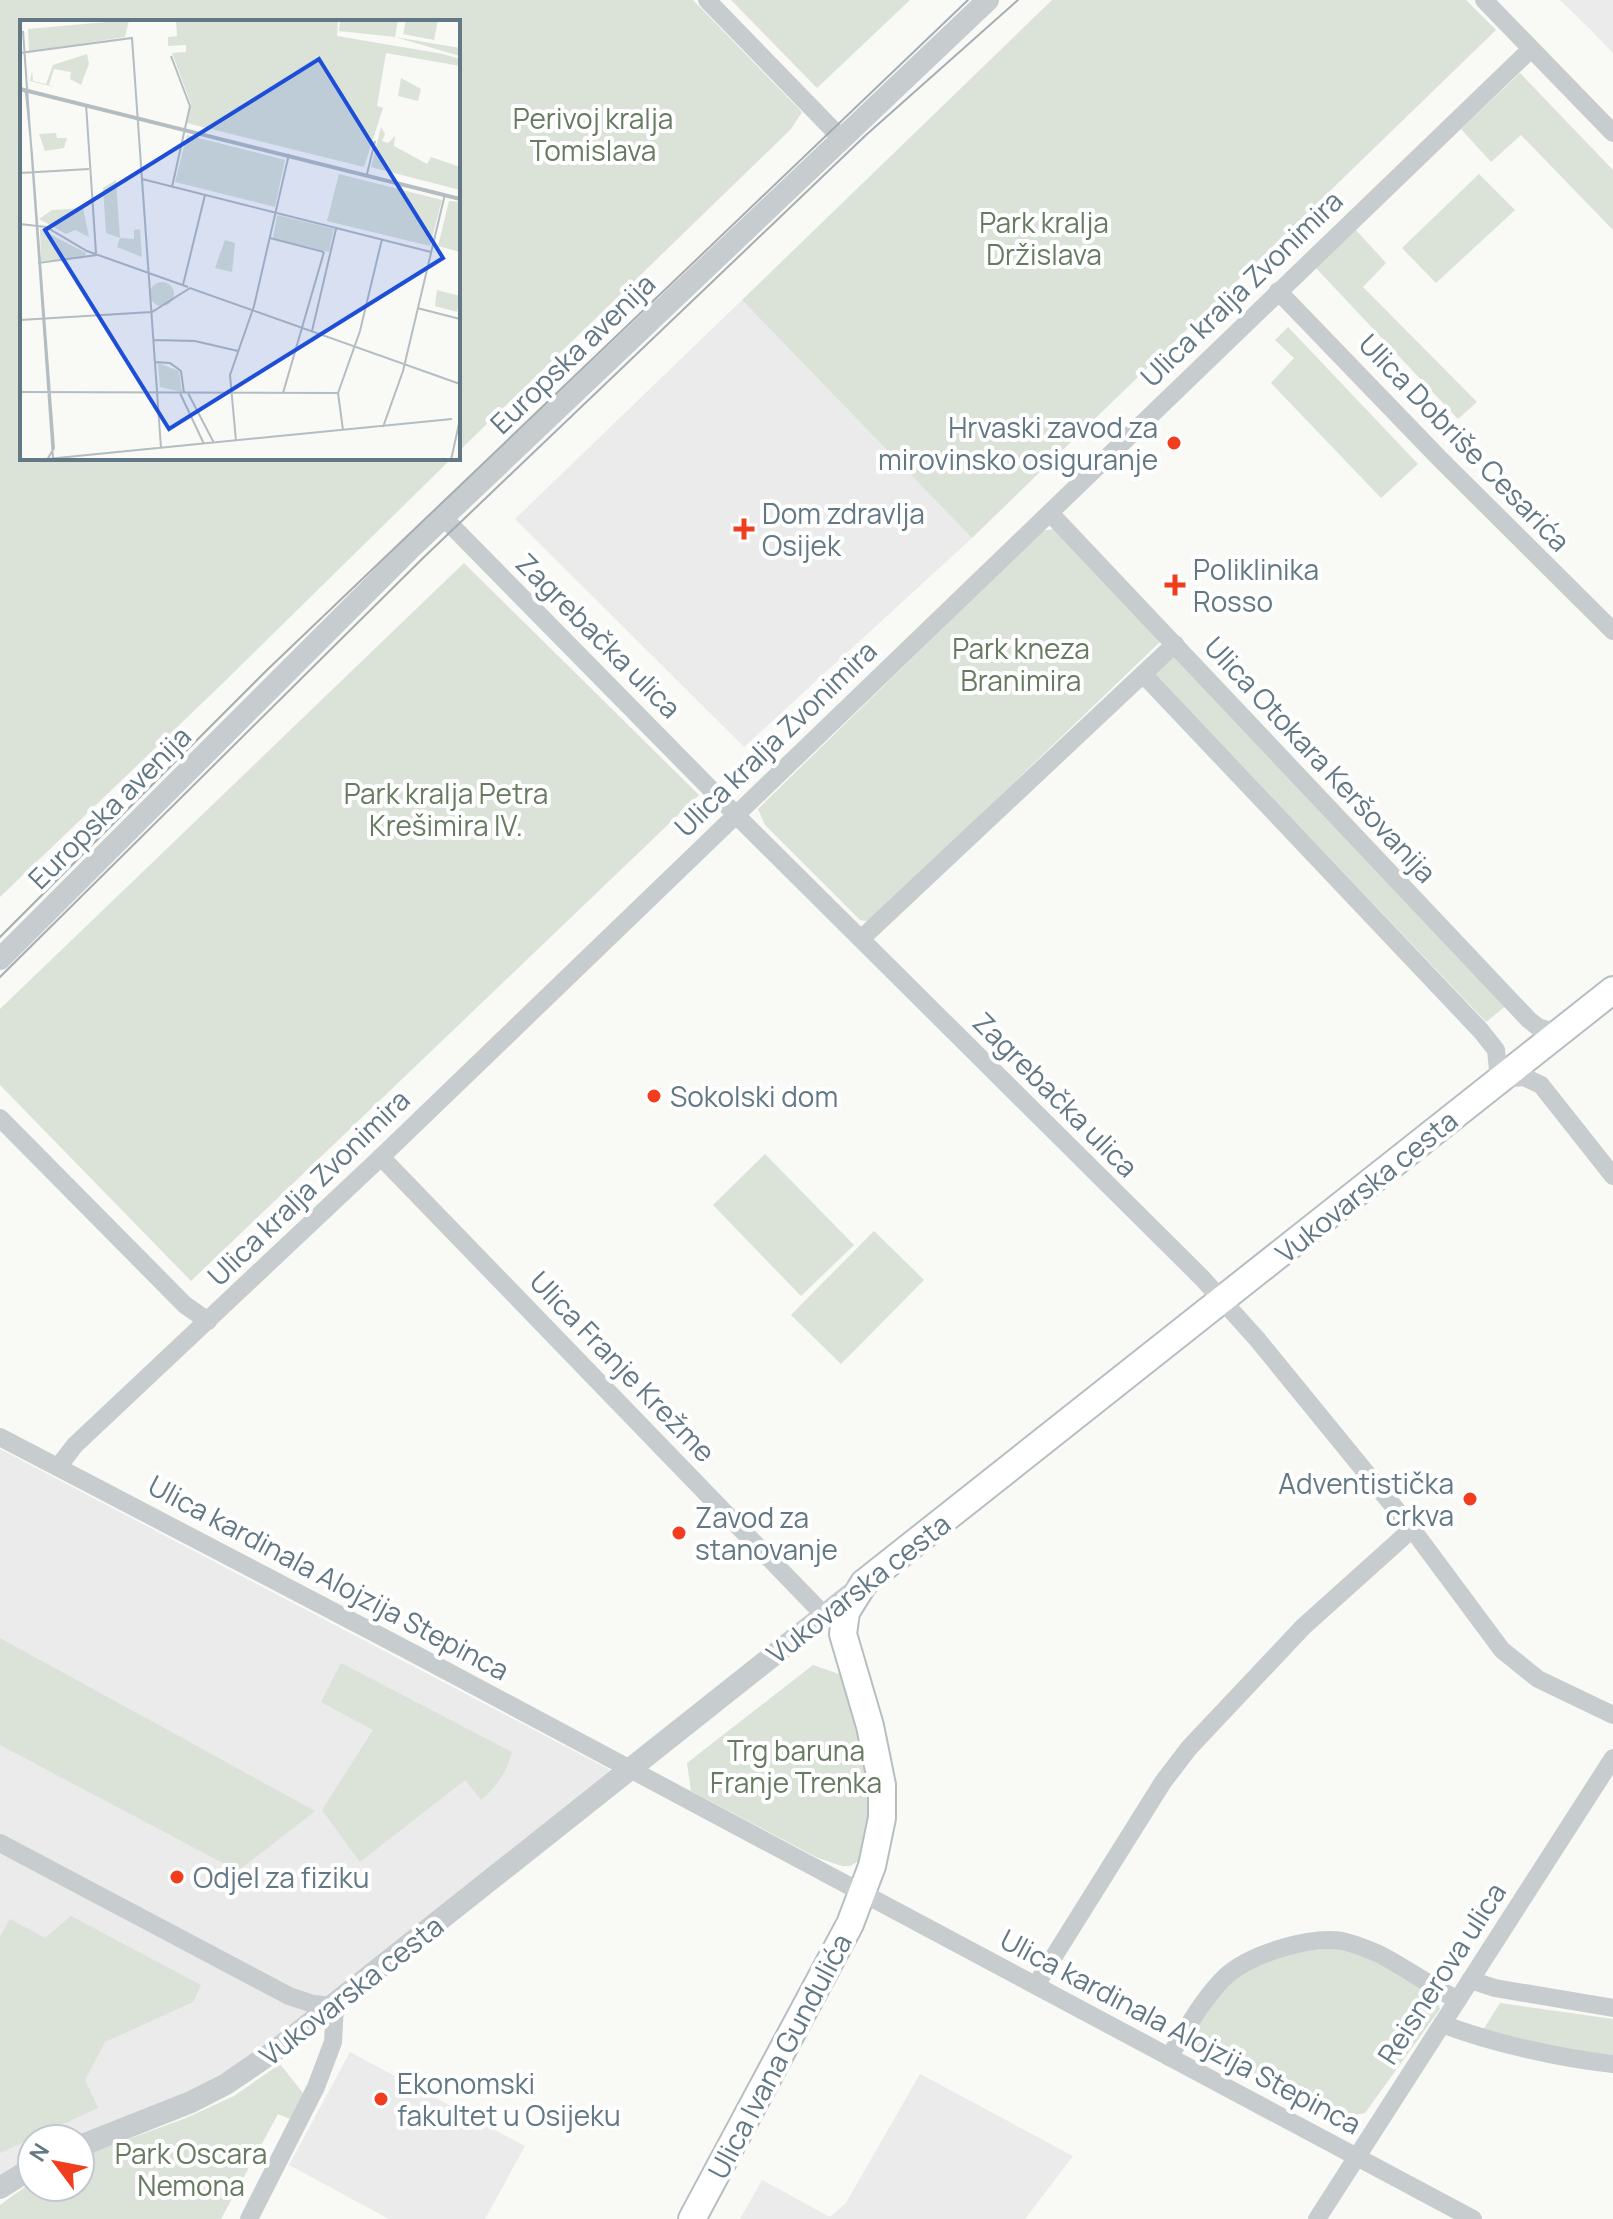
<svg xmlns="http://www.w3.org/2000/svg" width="1613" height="2219" viewBox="0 0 1613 2219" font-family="Manrope,sans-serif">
<rect width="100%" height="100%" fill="#f9f9f6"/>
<g fill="#eaebea">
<path d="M1560,0H1613V53L1590,29Z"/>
<path d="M742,300L972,538L744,747L515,519Z"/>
<path d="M0,1449L616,1773L262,2051L145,2115L80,2139H32V2176L0,2195Z"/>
<path d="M350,2052L525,2146L485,2219H389L289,2165Z"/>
<path d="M920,2074L1073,2156L1025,2219H740L762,2180L830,2217L846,2203Z"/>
</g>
<g fill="#dbe2d7">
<path d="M0,0H693L802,112L791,129L458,452V22H22V458H452L223,683L0,897Z"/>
<path d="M731,0H910L817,88Z"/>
<path d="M1052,0H1466L1496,30L972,538L742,300Z"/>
<path d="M1520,73L1613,170V230L1521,135L1491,162L1461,129Z"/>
<path d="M1479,174L1515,210L1436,283L1402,248Z"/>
<path d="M1356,230L1386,263L1363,287L1477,402L1458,419L1316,268Z"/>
<path d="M1288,327L1418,464L1381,498L1271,383L1294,358L1275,340Z"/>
<path d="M1053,529L1162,640L873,918L866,921L860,920L765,825L758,809L1042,531Z"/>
<path d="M464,563L699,795L191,1281L0,1085V1009Z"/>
<path d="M1178,654L1507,1005L1486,1022L1155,674Z"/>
<path d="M765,1154L854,1245L801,1296L713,1205Z"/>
<path d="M874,1231L924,1280L841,1364L791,1315Z"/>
<path d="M0,1638L315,1811L238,1871L0,1745Z"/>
<path d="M341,1663L512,1752C506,1773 497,1786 481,1800L465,1780L360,1862L322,1810L373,1730L321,1702Z"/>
<path d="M813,1665L842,1675L874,1798L864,1858L850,1866H842L818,1858L691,1791L687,1763Z"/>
<path d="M71,1916L201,1985L193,2002L105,2042L85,2080L98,2108L0,2153V1937L10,1919L45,1938Z"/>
<path d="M1336,1948L1368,1955L1433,1990L1440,2009L1365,2113L1335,2119L1186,2042C1196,2027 1205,2009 1217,1995C1246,1958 1292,1951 1336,1948Z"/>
<path d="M1500,2003L1613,2019V2055L1560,2049L1483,2030Z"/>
<path d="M280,2064L303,2093L290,2119L278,2114L221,2219H0V2205L32,2182V2187H80V2157L186,2118L234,2096Z"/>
</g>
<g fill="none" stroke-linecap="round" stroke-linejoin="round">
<g stroke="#b6bec2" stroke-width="30">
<path id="secondary" d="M692,2219L850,1924L872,1866L882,1818V1785L870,1726L843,1634L846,1612L864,1583L1613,990"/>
</g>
<g stroke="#c7cccf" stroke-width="18">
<path d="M707,0L841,138"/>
<path d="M1484,0L1613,133"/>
<path d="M1278,291L1440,459L1613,631"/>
<path d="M1050,513L1529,1020L1538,1027L1558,1033"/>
<path d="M443,517L751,830L1202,1278L1257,1339L1412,1529L1502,1650L1538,1679L1613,1715"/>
<path d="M1143,674L1481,1031L1496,1050L1499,1079L1524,1077L1541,1085L1613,1176"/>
<path d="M862,938L1175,644"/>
<path d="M0,1118L185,1305L208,1321"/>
<path d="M381,1157L824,1615"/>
<path d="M0,1437L411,1652L1473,2219"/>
<path d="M58,1467L75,1445L381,1157L1531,49"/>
<path d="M0,1843L289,1996L313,2004L335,2006L333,2042L316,2087L249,2219"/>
<path d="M1470,1980L1495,1988L1613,2008"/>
<path d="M1036,1985L1163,1782L1189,1748L1303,1627L1412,1529"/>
<path d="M1442,2024C1492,2043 1559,2058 1613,2064"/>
<path d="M1169,2057C1186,2030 1203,1998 1226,1976C1250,1954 1309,1936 1342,1941C1353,1943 1367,1949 1377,1953C1405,1967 1430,1986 1458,2000"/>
<path d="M1317,2219L1613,1758"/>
</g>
<g stroke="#c7cccf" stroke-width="22">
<path d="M0,959L411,548L988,0"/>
<path d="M80,2146L191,2102L226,2084L276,2050L857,1589"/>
<path d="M0,2188L32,2168"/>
</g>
<use href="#secondary" stroke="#fff" stroke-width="26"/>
<g stroke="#a5adb2" stroke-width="2">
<path d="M0,937L266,671L968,0"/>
<path d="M0,977L422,559L866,135L1018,0"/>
</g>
</g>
<g fill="#f13d1e" stroke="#fff" stroke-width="3">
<circle cx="1174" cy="443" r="8"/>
<path d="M740 517h8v8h8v8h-8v8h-8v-8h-8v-8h8z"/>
<path d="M1171 573h8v8h8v8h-8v8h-8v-8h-8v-8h8z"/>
<circle cx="654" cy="1096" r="8"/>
<circle cx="1470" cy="1499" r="8"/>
<circle cx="679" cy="1533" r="8"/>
<circle cx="177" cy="1877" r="8"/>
<circle cx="381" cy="2099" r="8"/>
</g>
<g text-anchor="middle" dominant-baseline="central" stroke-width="8" stroke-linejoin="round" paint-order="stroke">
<g font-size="28" fill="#687a61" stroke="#fff">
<text x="593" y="118">Perivoj kralja<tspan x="593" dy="32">Tomislava</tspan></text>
<text x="1044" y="222">Park kralja<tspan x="1044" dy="32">Držislava</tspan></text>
<text x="1021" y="648">Park kneza<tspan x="1021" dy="32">Branimira</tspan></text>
<text x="446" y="793">Park kralja Petra<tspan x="446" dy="32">Krešimira IV.</tspan></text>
<text x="796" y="1750">Trg baruna<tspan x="796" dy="32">Franje Trenka</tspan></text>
<text x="191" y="2153">Park Oscara<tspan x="191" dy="32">Nemona</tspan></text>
</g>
<g font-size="28" fill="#627884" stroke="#fff">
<text transform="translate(1241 288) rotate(-44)">Ulica kralja Zvonimira</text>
<text transform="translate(572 353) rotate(-44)">Europska avenija</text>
<text transform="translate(1465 442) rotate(46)">Ulica Dobriše Cesarića</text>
<text transform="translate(599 635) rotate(45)">Zagrebačka ulica</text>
<text transform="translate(775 738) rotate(-44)">Ulica kralja Zvonimira</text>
<text transform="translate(1321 759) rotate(47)">Ulica Otokara Keršovanija</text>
<text transform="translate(109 807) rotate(-45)">Europska avenija</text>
<text transform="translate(1056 1094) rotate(45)">Zagrebačka ulica</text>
<text transform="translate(1366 1186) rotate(-39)">Vukovarska cesta</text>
<text transform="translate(308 1187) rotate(-44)">Ulica kralja Zvonimira</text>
<text transform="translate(623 1366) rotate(46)">Ulica Franje Krežme</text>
<text transform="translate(329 1577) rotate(28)">Ulica kardinala Alojzija Stepinca</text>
<text transform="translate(858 1588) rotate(-38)">Vukovarska cesta</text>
<text transform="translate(1441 1973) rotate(-57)">Reisnerova ulica</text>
<text transform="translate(351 1990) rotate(-38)">Vukovarska cesta</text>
<text transform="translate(1181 2031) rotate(28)">Ulica kardinala Alojzija Stepinca</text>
<text transform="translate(779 2056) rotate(-62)">Ulica Ivana Gundulića</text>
</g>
<g font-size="28" fill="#627884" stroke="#fff" text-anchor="start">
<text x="1158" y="427" text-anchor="end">Hrvaski zavod za<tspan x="1158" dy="32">mirovinsko osiguranje</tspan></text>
<text x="762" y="513">Dom zdravlja<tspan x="762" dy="32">Osijek</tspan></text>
<text x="1193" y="569">Poliklinika<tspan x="1193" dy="32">Rosso</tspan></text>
<text x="670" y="1096">Sokolski dom</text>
<text x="1454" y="1483" text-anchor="end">Adventistička<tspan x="1454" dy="32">crkva</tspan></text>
<text x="695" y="1517">Zavod za<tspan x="695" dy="32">stanovanje</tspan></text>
<text x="193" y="1877">Odjel za fiziku</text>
<text x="397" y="2083">Ekonomski<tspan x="397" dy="32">fakultet u Osijeku</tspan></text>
</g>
</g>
<g transform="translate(20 20)">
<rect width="440" height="440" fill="#f9f9f6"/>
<path d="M109,0L105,17L9,32L8,9ZM156,0H318L317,16L423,34L440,39V46L366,33L357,86L363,88L344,147L167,103L171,84L152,33L166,32V25L148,26V17L157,16ZM320,0H378L375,17L440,28V36L375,17L319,11ZM386,0H418L414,20L383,14ZM67,34L69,44L61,65L50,59L51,52L34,49L29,65L34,67L10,61L12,51L13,61L26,64L33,45ZM381,58L401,69L398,81L378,76ZM361,107L365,114L362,121L368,123L375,116L374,126L407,144L411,137L440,147V170L351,147ZM36,113L37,118H47L44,128L25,131L19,114ZM167,115L265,140L255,187L155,162ZM319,154L422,180L410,226L307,201ZM96,160L100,218L86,213L83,168ZM429,181L440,182V232L418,226ZM63,188L69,217L55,210L46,214L19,199L32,190ZM257,195L314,209L309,232L253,218ZM20,209L66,233L64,238L21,241ZM120,209L122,237L97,227L100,218L114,219V210ZM205,220L215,223L212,252L195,248ZM130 274a12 12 0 1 1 24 0a12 12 0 1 1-24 0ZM417,270L440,276L437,292L415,286ZM138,343L159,351L162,372L140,367Z" fill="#dbe2d7"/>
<path fill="none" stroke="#b4bdc1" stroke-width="2" d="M3,11L33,438M0,33L112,18L141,428M151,36L170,86L152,167M0,66L6,73L12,134L34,428L27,440M0,68L440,178M0,70L440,180M66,84L76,233M0,153L69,149M347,154L355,121M122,159L411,232M0,204L26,207L67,231L168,267M250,218L304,232M18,243L77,235M163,265L185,175M397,288L440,299M0,300L132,292L170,268L440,364M292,311L316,209M134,320L175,321L218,331M135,342L150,343L161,351L164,373M0,372L318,373M160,373L184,424M168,373L194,423M263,373L304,232M363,407L383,351L425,174M323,410L318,373L340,311L362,219M216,421L210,355L234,286L269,134M17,440L432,399M431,440L440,399"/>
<path fill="#1d4ed8" fill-opacity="0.15" stroke="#1d4ed8" stroke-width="4" d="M299,39L423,238L149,409L25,210Z"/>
<rect width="440" height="440" fill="none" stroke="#627884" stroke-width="4"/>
</g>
<g transform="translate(56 2163) rotate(302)"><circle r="38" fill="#ffffff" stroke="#c0c9ce" stroke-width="2"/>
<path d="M0-6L14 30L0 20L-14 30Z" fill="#f13d1e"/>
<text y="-12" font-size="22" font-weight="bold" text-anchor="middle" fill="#627884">N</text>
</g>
</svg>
